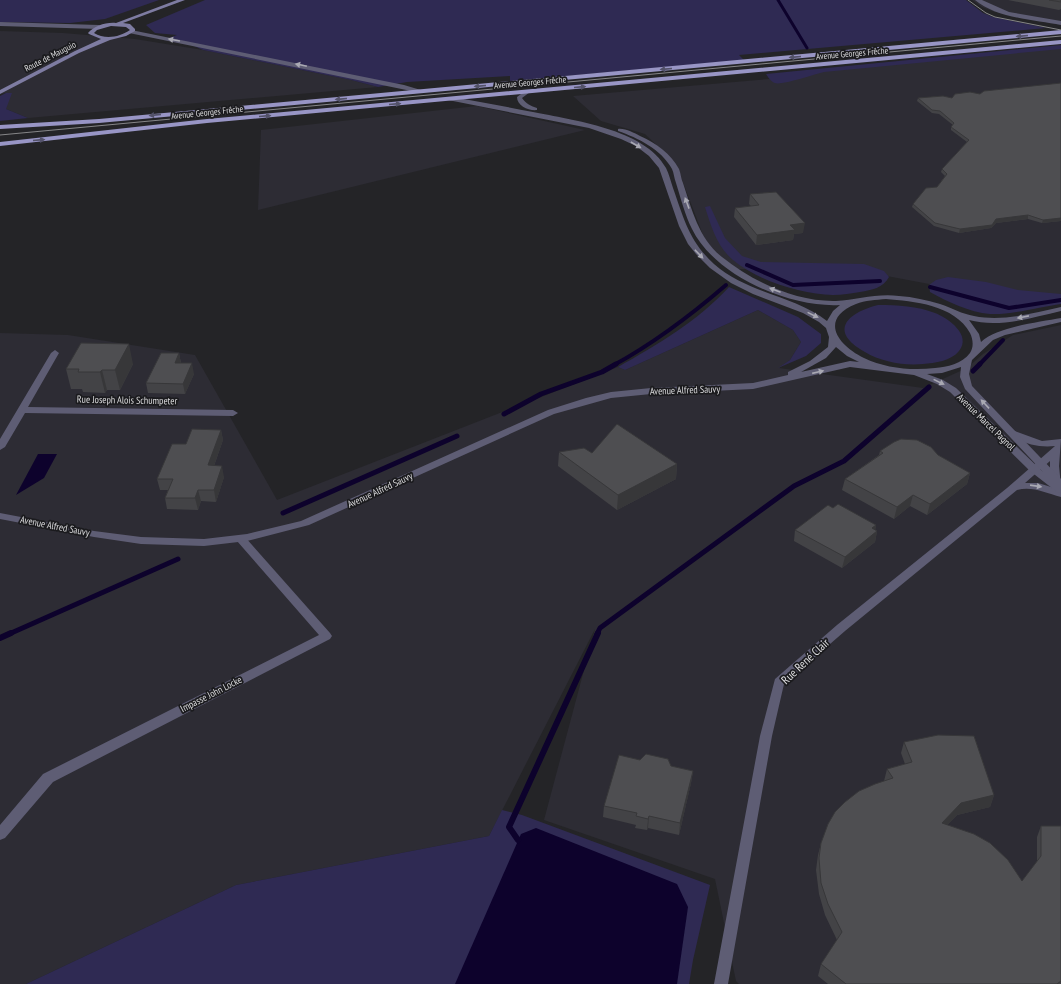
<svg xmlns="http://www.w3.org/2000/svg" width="1061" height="984" viewBox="0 0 1061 984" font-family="'PT Sans Narrow',sans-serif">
<rect width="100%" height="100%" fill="#242427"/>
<g fill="#2d2c34">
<path d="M972,0H1061V25L995,12L982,7Z"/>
<path d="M0,31L63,33L135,39L203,50L351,80L378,87L28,118L6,109V93L0,94Z"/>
<path d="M1061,46V302L1041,305L855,270L735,269L706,243L676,164L645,134L601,121L573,96L769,79L790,72Z"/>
<path d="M477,106L585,130L258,210L261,130Z"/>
<path d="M758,310L793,330L801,342L790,360L779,368L923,388L967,368L983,354L1013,335L1061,325V984H739L736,981L715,879L544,820L595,629L489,836L236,885L26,984H0V333L68,335L195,355L277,500L618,367L625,370Z"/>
</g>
<g fill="#2f2a53">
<path d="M0,0H159L105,19L70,23L0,22Z"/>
<path d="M205,0H966L983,13L993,17L1046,28L739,55L744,60L510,81V76L407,82L378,87L351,80L203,50L192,45L166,39L177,35L155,33L146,25Z"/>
<path d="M1061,45V49L824,72C815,74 780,86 775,83C771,82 768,77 766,74Z"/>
<path d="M6,93H12L6,109L28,118L0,121V96Z"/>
<path d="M710,206L725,238L742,256L761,262L864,264L884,271L889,277C883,288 872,290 860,292C852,293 842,295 833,295C801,294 758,281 733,260C717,247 711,226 705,207Z"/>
<path d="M948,277L986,282L1018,290L1061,294V304C1040,307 1011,315 990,314C969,312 948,302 930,292L929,285L936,280Z"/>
<path d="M729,287L798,317L821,334V343L806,356L778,368L790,360L801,342L793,330L758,310L625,370L618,367C657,345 698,321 729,287Z"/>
<path d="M878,305C898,305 917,306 935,313C948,318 972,335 959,351C951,361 935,363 923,364C905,366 881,362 865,352C828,331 847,313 878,305Z"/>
<path d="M502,810L522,815L710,885L693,960L689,984H26L236,885L489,836Z"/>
</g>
<g fill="#0d022c">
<path d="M38,454H57L44,478L16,495Z"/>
<path d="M536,828L677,884L688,907L677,984H455L521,834Z"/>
</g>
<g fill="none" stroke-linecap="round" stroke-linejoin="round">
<path stroke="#0d022c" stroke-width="3" d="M778,0L807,48"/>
<g stroke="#0d022c" stroke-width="4">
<path d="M747,265L793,285L880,281"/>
<path d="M930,287L1009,308L1061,300"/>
<path d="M614,365C656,342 690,316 726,285"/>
<path d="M979,365L1003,340"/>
</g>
<g stroke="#0d022c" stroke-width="5">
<path d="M973,371L980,364"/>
<path d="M504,414L541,394L602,372L616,364"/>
<path d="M283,513L457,436"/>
<path d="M9,634L178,559"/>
<path d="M597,634L600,628L794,486L844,461L929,387"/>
</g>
<g stroke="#0d022c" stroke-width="6">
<path d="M0,638L11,633"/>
<path d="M518,840L509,827L598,633"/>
</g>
<g fill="#5e5d74" fill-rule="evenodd">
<path d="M975,0H982L1009,12L1061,21V25C1035,20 996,18 975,0Z"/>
<path d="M55,350L59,353L28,407L233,410L238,413L233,416L25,413L5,447L0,450V439L51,353Z"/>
<path d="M1012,430L1042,441L1061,439L1059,466L1061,486L1057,485L1050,470V461L1025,483H1038L1061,490V497C1045,493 1033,486 1017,490L845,631L784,684L772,736L728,984H714L760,736L775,679L837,625L1007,488L1055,446C1038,448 1023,443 1009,435L1007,433L1009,431Z"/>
<path d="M241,536L245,537L330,633L332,636L330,639L53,782L5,838L0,840V825L43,774L319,635L237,541L236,539Z"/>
</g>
<g fill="#5e5d74" fill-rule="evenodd">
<path d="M0,22L99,25L102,27L99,29L0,26Z"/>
<path d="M131,30L404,85L424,91L421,93L129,33L128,32Z"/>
<path d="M525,91L530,92L522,98C526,104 531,106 537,108V110C529,111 517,106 517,97Z"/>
<path d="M450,97C478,101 506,107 533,112C572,120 645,129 666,168C669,174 671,182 673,188C684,219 689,241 714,264C748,294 794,295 827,321L833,311L840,305C790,308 715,276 692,229C685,215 681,199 676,183C674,178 674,173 672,169C661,149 638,138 618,131V129C625,128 634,133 640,136C656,143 671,154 679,169C681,174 681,179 683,183C692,210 699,239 722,257C753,282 796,302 836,301C857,300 877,293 899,296C913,297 927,300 940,304C952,308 962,314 974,316C1003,322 1033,313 1061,307V311C1031,318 999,328 969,320L979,334L981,342C997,327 1039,322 1061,318V322L1005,335L993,340L972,360L969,374L972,386L1061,479V493L1057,492L1030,471L950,392L937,384L914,375L850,367L753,389L651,394L611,398L554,414L309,525L247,541L204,546L141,544L94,537L0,519V513L94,531L141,537L204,539L247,534L301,521L548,410L586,398L611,392L651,388L753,383L788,375V372L810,361L828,347L829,337L826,328L819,322L803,313L753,294L731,283L710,268L696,254L688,244L679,226L659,168L649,156L636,146L621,139L589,128L448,100V98ZM886,299C913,301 955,305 970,333C973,339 974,347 970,353C962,364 947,367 935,368C911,371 885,368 864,358C837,345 819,319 856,304C865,300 876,300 886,299ZM836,347L847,356L859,362L850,361L801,372L826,358ZM961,367L960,377L965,389L1043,472L956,388L943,380L927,374L942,373Z"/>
</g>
<path fill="#7e7ca2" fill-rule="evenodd" d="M177,0H185L123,23L130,24L135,29V31L126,36L110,40L79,53L0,94V90L75,51L101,39L89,34L88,33C94,26 106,22 116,23ZM111,26L126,27L130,30C120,37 105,40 94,33L97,30Z"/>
<g fill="#9895c5" fill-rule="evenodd">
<path d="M1061,30V34L99,123L0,129V125L99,119Z"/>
<path d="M1061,40V44L207,123L0,146V142L207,119Z"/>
</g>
<g stroke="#868688" stroke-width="1">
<path d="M968,0L986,13L995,17L1061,30"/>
<path d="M0,135L1061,36"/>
</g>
</g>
<g fill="#434346">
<path d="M1008,0H1061V9L1059,10Z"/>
<path d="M943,96L1061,221L1042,223L1028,219L996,223L991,228L959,233L934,226L912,207L913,204L937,187L945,176L941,172L942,169L967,142L951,130V127L953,125L939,114L932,113L917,101L918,98Z"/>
<path d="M750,194L803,233L794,234L793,240L756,245L734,217L735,208L751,206L749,204Z"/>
<path d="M179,353L181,363L194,374L185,394L148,393L146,383Z"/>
<path d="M133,364L120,390H107L105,393L83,392L82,389H71L66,369Z"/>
<path d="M221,430L223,440L214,466L224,477L216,502L201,501L198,510L167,509L165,498L168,490H160L157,479L186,444Z"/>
<path d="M880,451L938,455L970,473L967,484L927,515L910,506L894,519L842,490L845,479L879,455Z"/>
<path d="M559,452L592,453L677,464L676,479L617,510L558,466Z"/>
<path d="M833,508L876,525L875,530L877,531L875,542L842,568L794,541L795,530Z"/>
<path d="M904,742L994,795L990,807L957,815L947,825L1022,881L1037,862V837L1041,826L1061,984H828L818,976L821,964L837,940L825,915L819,894L816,870L818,855L821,843L884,781L887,769L905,764L901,753Z"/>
<path d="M671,766L693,771L691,783L679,835L648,828L647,830L635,828L636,825L603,817L604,806Z"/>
</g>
<g fill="#373739">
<path d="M1028,215V219L996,223L991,228L959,233L960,229L996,219Z"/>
<path d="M1061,218V221L1042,223L1043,220Z"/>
<path d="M805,223L803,233L794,234L793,240L756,245L757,235L790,225Z"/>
<path d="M129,344L133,364L120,390L115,370Z"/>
<path d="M179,353L181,364L175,363Z"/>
<path d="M192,363L194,374L185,394L183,384Z"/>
<path d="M102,370L107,390L105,393L100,372Z"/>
<path d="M221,430L223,440L210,477L208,465Z"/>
<path d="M677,464L676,479L617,510L618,495Z"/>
<path d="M222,466L224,477L216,502L214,490Z"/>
<path d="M970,473L967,484L927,515L930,504Z"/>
<path d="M198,490L201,501L198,510L195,498Z"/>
<path d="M913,495L910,506L894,519L897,507Z"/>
<path d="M876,525L875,533L877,531L875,542L842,568L845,557L872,528Z"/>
<path d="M693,771L691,783L679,835L680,823Z"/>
<path d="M994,795L990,807L957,815L938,835L942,823L961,803Z"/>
<path d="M649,816L648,828L647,830L648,819Z"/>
</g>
<g fill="#4e4e51" stroke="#373739">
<path d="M1049,0H1061V2Z"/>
<path d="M1061,83V218L1043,220L1028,215L996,219L992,225L960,229L935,223L913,204L926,188L937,187L947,174L942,169L969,140L951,127L954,123L940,111L932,110L918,98L943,96L952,98L955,94L970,92L980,94L984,91Z"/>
<path d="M776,192L805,223L790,225L795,230L757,235L735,208L759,205L750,194Z"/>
<path d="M81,343L129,344L115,370H102L100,372H78L79,369H66Z"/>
<path d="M161,353H179L175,363H192L183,384L146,383Z"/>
<path d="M617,424L677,464L618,495L559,452L584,448L592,453Z"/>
<path d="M192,429L221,430L208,465L222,466L214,490H198L195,498H165L173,479H157L172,444H186Z"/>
<path d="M901,439L917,440L931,447L938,455L970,473L930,504L913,495L897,507L845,479L883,453L880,451L894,442Z"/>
<path d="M838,504L876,525L872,528L877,531L845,557L795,530L828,505L833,508Z"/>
<path d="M938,735L974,736L994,795L961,803L942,823L974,834L990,843L1008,860L1022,881L1041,856V826H1061V981L1057,984H846L821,964L842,932L828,904L821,883L819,858L821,843L828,824L835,812L845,802L859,791L875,784L893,778L887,769L912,762L904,742Z"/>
<path d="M646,754L668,759L671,766L693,771L680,823L649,816L648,819L636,816L637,813L604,806L619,755L640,760Z"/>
</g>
<defs><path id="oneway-solid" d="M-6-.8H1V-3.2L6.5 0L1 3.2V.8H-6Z"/></defs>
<g fill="#535269">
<use href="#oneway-solid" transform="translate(1022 36) rotate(175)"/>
<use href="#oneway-solid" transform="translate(795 57) rotate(175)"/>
<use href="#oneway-solid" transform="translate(666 69) rotate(175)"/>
<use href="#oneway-solid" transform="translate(480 86) rotate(175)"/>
<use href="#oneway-solid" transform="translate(580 87) rotate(-5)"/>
<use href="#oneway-solid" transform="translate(341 99) rotate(175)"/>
<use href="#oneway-solid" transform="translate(395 104) rotate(-5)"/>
<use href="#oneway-solid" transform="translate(155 115) rotate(174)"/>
<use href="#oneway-solid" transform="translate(265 116) rotate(-5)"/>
<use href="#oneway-solid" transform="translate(39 140) rotate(-5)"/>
</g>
<g fill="#a9a9b3">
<use href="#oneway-solid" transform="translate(174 40) rotate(-170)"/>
<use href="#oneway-solid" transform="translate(301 65) rotate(-168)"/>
<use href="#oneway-solid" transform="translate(636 145) rotate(30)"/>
<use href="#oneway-solid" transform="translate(687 203) rotate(-110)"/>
<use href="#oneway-solid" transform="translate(699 254) rotate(46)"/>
<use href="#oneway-solid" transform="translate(775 290) rotate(-159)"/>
<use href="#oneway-solid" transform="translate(813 315) rotate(26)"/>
<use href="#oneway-solid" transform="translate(1023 317) rotate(169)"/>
<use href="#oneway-solid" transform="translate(818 372) rotate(-13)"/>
<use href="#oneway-solid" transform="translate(939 382) rotate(26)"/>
<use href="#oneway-solid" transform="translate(985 404) rotate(-133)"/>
<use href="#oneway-solid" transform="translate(1036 486) rotate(8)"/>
</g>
<g text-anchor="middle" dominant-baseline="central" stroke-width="3.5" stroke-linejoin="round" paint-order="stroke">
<g font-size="9" fill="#dbdbdd" stroke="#1b1b1e">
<text transform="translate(852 53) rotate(-5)">Avenue Georges Frêche</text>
<text transform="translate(50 56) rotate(-27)">Route de Mauguio</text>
<text transform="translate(530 82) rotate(-5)">Avenue Georges Frêche</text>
<text transform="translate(207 112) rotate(-6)">Avenue Georges Frêche</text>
</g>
<g font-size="10" fill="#dbdbdd" stroke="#1b1b1e">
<text transform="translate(685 390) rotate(-2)">Avenue Alfred Sauvy</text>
<text transform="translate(127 400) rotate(1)">Rue Joseph Alois Schumpeter</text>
<text transform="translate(986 422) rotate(44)">Avenue Marcel Pagnol</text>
<text transform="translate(380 490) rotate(-25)">Avenue Alfred Sauvy</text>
<text transform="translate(55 526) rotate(11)">Avenue Alfred Sauvy</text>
<text transform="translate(211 694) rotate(-27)">Impasse John Locke</text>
</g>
<g font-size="12" fill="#dbdbdd" stroke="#1b1b1e">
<text transform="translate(805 661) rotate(-43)">Rue René Clair</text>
</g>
</g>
</svg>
